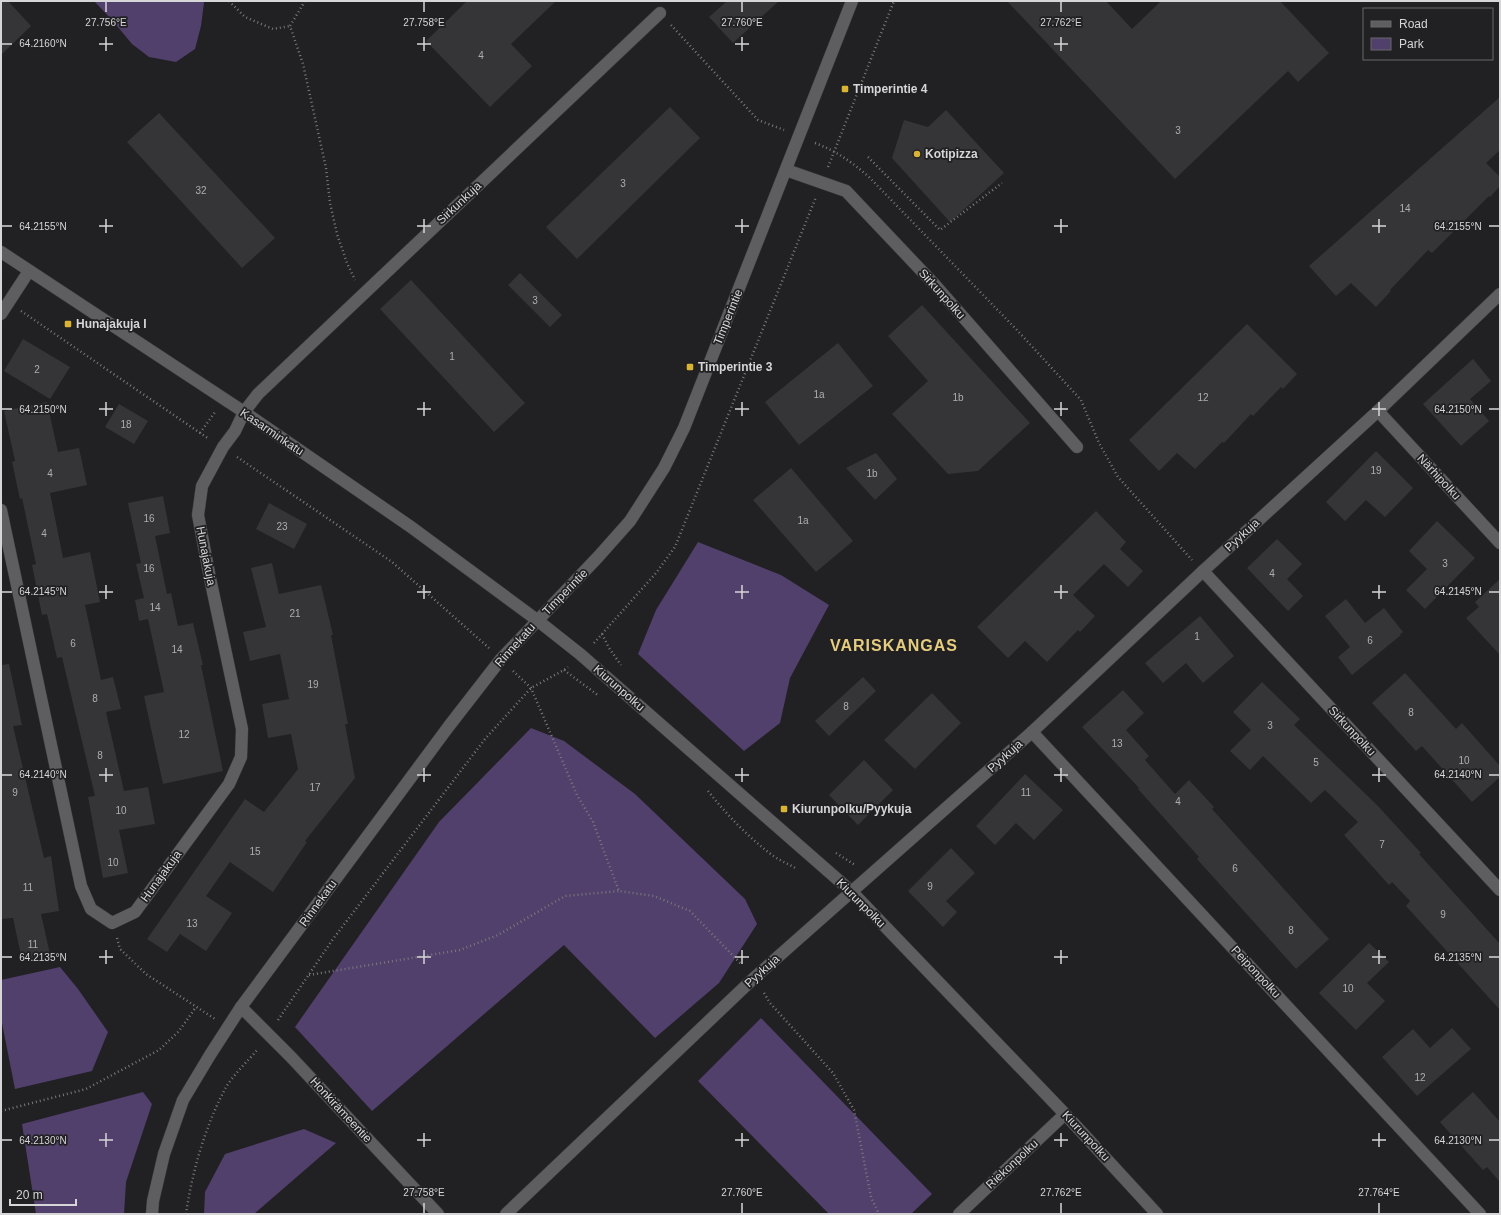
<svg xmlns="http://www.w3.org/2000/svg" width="1501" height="1215" viewBox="0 0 1501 1215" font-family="Arial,sans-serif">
<rect width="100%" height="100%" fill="#212023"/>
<g fill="#513f6c">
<path d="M94,1H203L204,3L201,26L195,49L176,62L149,57L132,44L112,20Z"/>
<path d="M698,542L781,575L829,605L790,678L780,723L744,751L638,654L656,610Z"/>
<path d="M531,728L564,741L635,794L745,899L757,924L719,983L655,1038L564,945L372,1111L295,1027L439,822Z"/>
<path d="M60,967L78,989L108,1032L92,1071L15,1089L1,1018V980Z"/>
<path d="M761,1018L932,1194L911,1214H829L698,1081Z"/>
<path d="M143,1092L152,1104L126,1182L124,1214H36L22,1124Z"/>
<path d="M304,1129L336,1143L254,1214H204L205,1192L225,1154Z"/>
</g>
<g fill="#353437">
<path d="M1,1H8L31,26L1,55Z"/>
<path d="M467,1H556L511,44L532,66L490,107L426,41Z"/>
<path d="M727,1H779L733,43L709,17Z"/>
<path d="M1007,1H1106L1132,29L1161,1H1280L1329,53L1298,82L1288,71L1175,179Z"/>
<path d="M1500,97V150L1486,163L1500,177V186L1490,197L1489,196L1432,253L1428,250L1390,290L1391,291L1376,307L1351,283L1336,296L1309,266Z"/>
<path d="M670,107L700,138L577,259L546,227Z"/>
<path d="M946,110L1004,173L950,222L892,158L904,120L928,127Z"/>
<path d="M159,113L275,238L242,268L127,142Z"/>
<path d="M520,273L562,315L550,327L508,285Z"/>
<path d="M411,280L525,403L494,432L380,309Z"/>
<path d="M922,305L1030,423L978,471L948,474L892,414L928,381L888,336Z"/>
<path d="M1247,324L1297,374L1283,389L1281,387L1253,416L1251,414L1224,443L1222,442L1195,469L1177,453L1159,471L1129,440Z"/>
<path d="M23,339L70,367L50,399L4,371Z"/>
<path d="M838,343L873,386L799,445L765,402Z"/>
<path d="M1473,359L1491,381L1470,399L1489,421L1461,446L1423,404Z"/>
<path d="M47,402L58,452L79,448L87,485L50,493L63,558L90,552L100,602L85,605L101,680L113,677L121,709L106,712L124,791L148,787L155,824L119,830L128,873L103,878L88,797L95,796L62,657L57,658L47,614L42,615L32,565L36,564L22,498L20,499L12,462L15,461L4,411Z"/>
<path d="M119,404L148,421L134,444L105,427Z"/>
<path d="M1376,451L1413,488L1385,517L1366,500L1345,521L1326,502Z"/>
<path d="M876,453L897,479L875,500L846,468Z"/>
<path d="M791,468L853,541L816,572L753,500Z"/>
<path d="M163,496L170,533L155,536L167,594L171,593L178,626L193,623L203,665H201L223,771L163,784L144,696L164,692L148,619L139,621L135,600L144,598L136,564L141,563L128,503Z"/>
<path d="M269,503L307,524L294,549L256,529Z"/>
<path d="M1096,511L1126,542L1120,549L1143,571L1128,587L1104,564L1073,595L1095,616L1080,632L1078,630L1047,662L1025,641L1008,658L977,627Z"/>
<path d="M1437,521L1475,558L1425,609L1406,590L1427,569L1409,551Z"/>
<path d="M1277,539L1302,564L1287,579L1303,596L1288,611L1247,568Z"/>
<path d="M272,563L279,594L321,585L333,635H331L348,724H345L355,778L305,841L307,842L273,892L230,862L206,896L232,913L206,951L180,934L167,952L147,939L245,799L264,812L298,769L291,734L268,738L262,704L289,699L280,654L250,661L243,632L266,627L251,568Z"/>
<path d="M1500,579V655L1466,618L1479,607L1475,602Z"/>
<path d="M1346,599L1365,623L1384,608L1403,632L1400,634L1401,635L1352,675L1338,657L1350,647L1325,616Z"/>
<path d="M1200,616L1234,656L1203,683L1186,663L1163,683L1145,663Z"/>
<path d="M9,664L22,725L13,726L44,858L51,856L59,911L41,914L50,954L22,960L13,918L1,919V665Z"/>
<path d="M1405,673L1456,729L1462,723L1500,766V777L1472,802L1422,746L1416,751L1372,703Z"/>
<path d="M863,677L876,691L829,736L815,721Z"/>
<path d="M1262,682L1300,719L1294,725L1377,805L1421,853L1419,854L1500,944V1010L1406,906L1410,901L1392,882L1389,885L1344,835L1358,822L1325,790L1311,803L1263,756L1250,770L1230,751L1251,730L1233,712Z"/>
<path d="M1123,690L1144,713L1126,730L1149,756L1145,760L1175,794L1189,780L1214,807L1212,809L1329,939L1296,969L1197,859L1199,857L1138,789L1139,788L1082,727Z"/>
<path d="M932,693L961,723L915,769L884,740Z"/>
<path d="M864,760L893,790L858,825L829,795Z"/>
<path d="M1025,774L1063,810L1034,840L1016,823L995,845L976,826Z"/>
<path d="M951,848L975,873L946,901L957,912L943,927L908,891Z"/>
<path d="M1369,943L1389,962L1367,983L1385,1001L1356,1030L1319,993Z"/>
<path d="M1452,1028L1471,1049L1417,1096L1382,1057L1413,1029L1430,1048Z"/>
<path d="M1473,1092L1500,1122V1182L1487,1167L1483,1170L1440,1122Z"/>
</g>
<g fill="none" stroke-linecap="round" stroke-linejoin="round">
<g stroke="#3c3b3d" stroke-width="13">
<g id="minor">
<path d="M786,170L846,191L935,285L1077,447"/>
<path d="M1,314L29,271"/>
<path d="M1378,411L1500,543"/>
<path d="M1,510L81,886L91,909L112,923L135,912L229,784L241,757L242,729L210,578L198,515L202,486L223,447L235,431L244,412L258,394L660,13"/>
<path d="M1203,571L1500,890"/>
<path d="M537,620L580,654L852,892L1065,1114L1157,1214"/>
<path d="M1032,732L1480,1214"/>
<path d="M241,1007L291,1057L438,1214"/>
<path d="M506,1214L754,978L1032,732L1203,571L1378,411L1500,294"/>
<path d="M959,1214L1065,1114"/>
</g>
</g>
<g stroke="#3c3b3d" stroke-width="13">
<g id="tertiary">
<path d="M1,252L244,412L411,527L537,620"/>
<path d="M152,1214L153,1201L164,1154L183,1100L210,1055L241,1007L449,726L501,659L598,557L630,521L664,468L684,428L852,1"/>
</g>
</g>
<g stroke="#7a797b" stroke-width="2.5" stroke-dasharray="1 3" stroke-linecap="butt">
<path d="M229,1L245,17L273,29L290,26"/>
<path d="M305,1L290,26L303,64L326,168L330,203L337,234L347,263L355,280"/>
<path d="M671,25L758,120L784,130"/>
<path d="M815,143C836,151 852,162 869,177L1016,329L1081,400L1099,443L1118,477L1192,560"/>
<path d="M868,157L940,230L1002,183"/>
<path d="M828,167L894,1"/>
<path d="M21,311L209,439"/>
<path d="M200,433L215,412"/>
<path d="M237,457L392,562L489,648"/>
<path d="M602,634L609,648L621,665"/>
<path d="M594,643L656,573L675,547L816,197"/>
<path d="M564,670L599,696"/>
<path d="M513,671L531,688L577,795L593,822L619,891L654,896L690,911L742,965"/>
<path d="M708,791C727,815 748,837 772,855C780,861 789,864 797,869"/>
<path d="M836,853L855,865"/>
<path d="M117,938L120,949L146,974L215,1019"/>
<path d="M309,975L460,950L498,935L565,896L619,891"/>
<path d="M764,993L770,1003L833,1073L854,1110L871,1197L879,1214"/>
<path d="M278,1020L333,939L485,739L531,688L564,670L568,667"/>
<path d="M1,1111L86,1089L159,1050L179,1031L196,1007"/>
<path d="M186,1214C192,1172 205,1127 225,1089C232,1076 248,1061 258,1049"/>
</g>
<use href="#minor" stroke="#5e5d60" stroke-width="12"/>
<use href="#tertiary" stroke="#5e5d60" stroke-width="12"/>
</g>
<path fill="none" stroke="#d6d5d7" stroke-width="1.5" d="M106,2V12M424,2V12M742,2V12M1061,2V12M106,37V51M424,37V51M742,37V51M1061,37V51M2,44H12M99,44H113M417,44H431M735,44H749M1054,44H1068M106,219V233M424,219V233M742,219V233M1061,219V233M1379,219V233M2,226H12M99,226H113M417,226H431M735,226H749M1054,226H1068M1372,226H1386M1489,226H1499M106,402V416M424,402V416M742,402V416M1061,402V416M1379,402V416M2,409H12M99,409H113M417,409H431M735,409H749M1054,409H1068M1372,409H1386M1489,409H1499M106,585V599M424,585V599M742,585V599M1061,585V599M1379,585V599M2,592H12M99,592H113M417,592H431M735,592H749M1054,592H1068M1372,592H1386M1489,592H1499M106,768V782M424,768V782M742,768V782M1061,768V782M1379,768V782M2,775H12M99,775H113M417,775H431M735,775H749M1054,775H1068M1372,775H1386M1489,775H1499M106,950V964M424,950V964M742,950V964M1061,950V964M1379,950V964M2,957H12M99,957H113M417,957H431M735,957H749M1054,957H1068M1372,957H1386M1489,957H1499M106,1133V1147M424,1133V1147M742,1133V1147M1061,1133V1147M1379,1133V1147M2,1140H12M99,1140H113M417,1140H431M735,1140H749M1054,1140H1068M1372,1140H1386M1489,1140H1499M424,1203V1213M742,1203V1213M1061,1203V1213M1379,1203V1213"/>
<g fill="#d9b434" stroke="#212023" stroke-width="1.5">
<rect x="841" y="85" width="8" height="8" rx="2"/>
<circle cx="917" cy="154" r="4"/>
<rect x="64" y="320" width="8" height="8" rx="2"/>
<rect x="686" y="363" width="8" height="8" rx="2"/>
<rect x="780" y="805" width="8" height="8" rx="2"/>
</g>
<g text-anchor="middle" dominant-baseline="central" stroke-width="3.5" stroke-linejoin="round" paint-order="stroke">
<g font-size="10" fill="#aeadaf">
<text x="481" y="55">4</text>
<text x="1178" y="130">3</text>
<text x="623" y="183">3</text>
<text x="201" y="190">32</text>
<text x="1405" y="208">14</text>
<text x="535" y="300">3</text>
<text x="452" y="356">1</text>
<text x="37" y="369">2</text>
<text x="819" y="394">1a</text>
<text x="958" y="397">1b</text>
<text x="1203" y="397">12</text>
<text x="126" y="424">18</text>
<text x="1376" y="470">19</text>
<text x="50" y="473">4</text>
<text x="872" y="473">1b</text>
<text x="149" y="518">16</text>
<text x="803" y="520">1a</text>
<text x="282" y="526">23</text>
<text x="44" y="533">4</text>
<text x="1445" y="563">3</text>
<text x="149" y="568">16</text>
<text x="1272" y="573">4</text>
<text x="155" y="607">14</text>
<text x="295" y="613">21</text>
<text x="1197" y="636">1</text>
<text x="1370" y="640">6</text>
<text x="73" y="643">6</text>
<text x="177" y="649">14</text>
<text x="313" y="684">19</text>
<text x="95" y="698">8</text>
<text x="846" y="706">8</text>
<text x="1411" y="712">8</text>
<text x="1270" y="725">3</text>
<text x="184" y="734">12</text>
<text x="1117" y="743">13</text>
<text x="100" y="755">8</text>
<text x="1464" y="760">10</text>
<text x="1316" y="762">5</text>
<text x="315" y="787">17</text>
<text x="15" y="792">9</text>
<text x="1026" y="792">11</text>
<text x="1178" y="801">4</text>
<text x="121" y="810">10</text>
<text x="1382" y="844">7</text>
<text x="255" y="851">15</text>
<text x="113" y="862">10</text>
<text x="1235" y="868">6</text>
<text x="930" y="886">9</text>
<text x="28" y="887">11</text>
<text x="1443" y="914">9</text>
<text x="192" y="923">13</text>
<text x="1291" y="930">8</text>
<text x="33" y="944">11</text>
<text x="1348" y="988">10</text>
<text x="1420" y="1077">12</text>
</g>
<g font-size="12" font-weight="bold" fill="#d6d5d7" stroke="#212023" text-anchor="start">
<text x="853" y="89">Timperintie 4</text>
<text x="925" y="154">Kotipizza</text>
<text x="76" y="324">Hunajakuja I</text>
<text x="698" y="367">Timperintie 3</text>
<text x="792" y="809">Kiurunpolku/Pyykuja</text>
</g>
<g font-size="12" fill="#d6d5d7" stroke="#212023">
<text transform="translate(459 203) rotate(-43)">Sirkunkuja</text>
<text transform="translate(942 294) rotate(48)">Sirkunpolku</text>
<text transform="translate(728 317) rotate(-68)">Timperintie</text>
<text transform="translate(272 432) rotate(34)">Kasarminkatu</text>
<text transform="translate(1439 477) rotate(47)">Närhipolku</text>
<text transform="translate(1242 535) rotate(-43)">Pyykuja</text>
<text transform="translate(206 556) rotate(79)">Hunajakuja</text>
<text transform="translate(565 592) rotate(-46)">Timperintie</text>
<text transform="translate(515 645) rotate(-48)">Rinnekatu</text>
<text transform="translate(619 688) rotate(41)">Kiurunpolku</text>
<text transform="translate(1352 731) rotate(47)">Sirkunpolku</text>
<text transform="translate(1005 756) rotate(-42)">Pyykuja</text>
<text transform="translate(161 876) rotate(-54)">Hunajakuja</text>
<text transform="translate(318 903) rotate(-54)">Rinnekatu</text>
<text transform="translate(861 903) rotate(45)">Kiurunpolku</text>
<text transform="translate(762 971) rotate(-42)">Pyykuja</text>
<text transform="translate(1256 972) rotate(47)">Peiponpolku</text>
<text transform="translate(341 1110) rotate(47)">Honkirämeentie</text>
<text transform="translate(1086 1136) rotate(47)">Kiurunpolku</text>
<text transform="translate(1012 1164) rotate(-43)">Riekonpolku</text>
</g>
<g font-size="16" font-weight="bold" letter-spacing="1" fill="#e5cc7f" stroke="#212023">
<text x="894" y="645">VARISKANGAS</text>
</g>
</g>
<g font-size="10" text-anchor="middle" fill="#d6d5d7" stroke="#212023" stroke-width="3.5" stroke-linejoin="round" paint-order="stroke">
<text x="106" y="26">27.756°E</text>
<text x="424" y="26">27.758°E</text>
<text x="742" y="26">27.760°E</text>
<text x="1061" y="26">27.762°E</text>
<text x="43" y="47">64.2160°N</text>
<text x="43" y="230">64.2155°N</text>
<text x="1458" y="230">64.2155°N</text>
<text x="43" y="413">64.2150°N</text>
<text x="1458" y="413">64.2150°N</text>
<text x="43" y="595">64.2145°N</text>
<text x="1458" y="595">64.2145°N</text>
<text x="43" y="778">64.2140°N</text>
<text x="1458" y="778">64.2140°N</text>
<text x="43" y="961">64.2135°N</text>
<text x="1458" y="961">64.2135°N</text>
<text x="43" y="1144">64.2130°N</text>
<text x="1458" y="1144">64.2130°N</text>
<text x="424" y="1196">27.758°E</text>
<text x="742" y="1196">27.760°E</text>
<text x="1061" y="1196">27.762°E</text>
<text x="1379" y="1196">27.764°E</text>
</g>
<rect width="1501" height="1215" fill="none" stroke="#d6d5d7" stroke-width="4"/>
<rect x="1363" y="8" width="130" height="52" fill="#212023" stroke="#69686b"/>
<rect x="1371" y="21" width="20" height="6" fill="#5e5d60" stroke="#69686b"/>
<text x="1399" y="28" font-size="12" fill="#d6d5d7">Road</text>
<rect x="1371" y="38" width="20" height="12" fill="#513f6c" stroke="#69686b"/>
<text x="1399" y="48" font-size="12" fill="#d6d5d7">Park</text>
<path d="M10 1199v6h66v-6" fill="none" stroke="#d6d5d7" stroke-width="2"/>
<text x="16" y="1199" font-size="12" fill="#d6d5d7" stroke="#212023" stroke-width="3" paint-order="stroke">20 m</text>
</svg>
